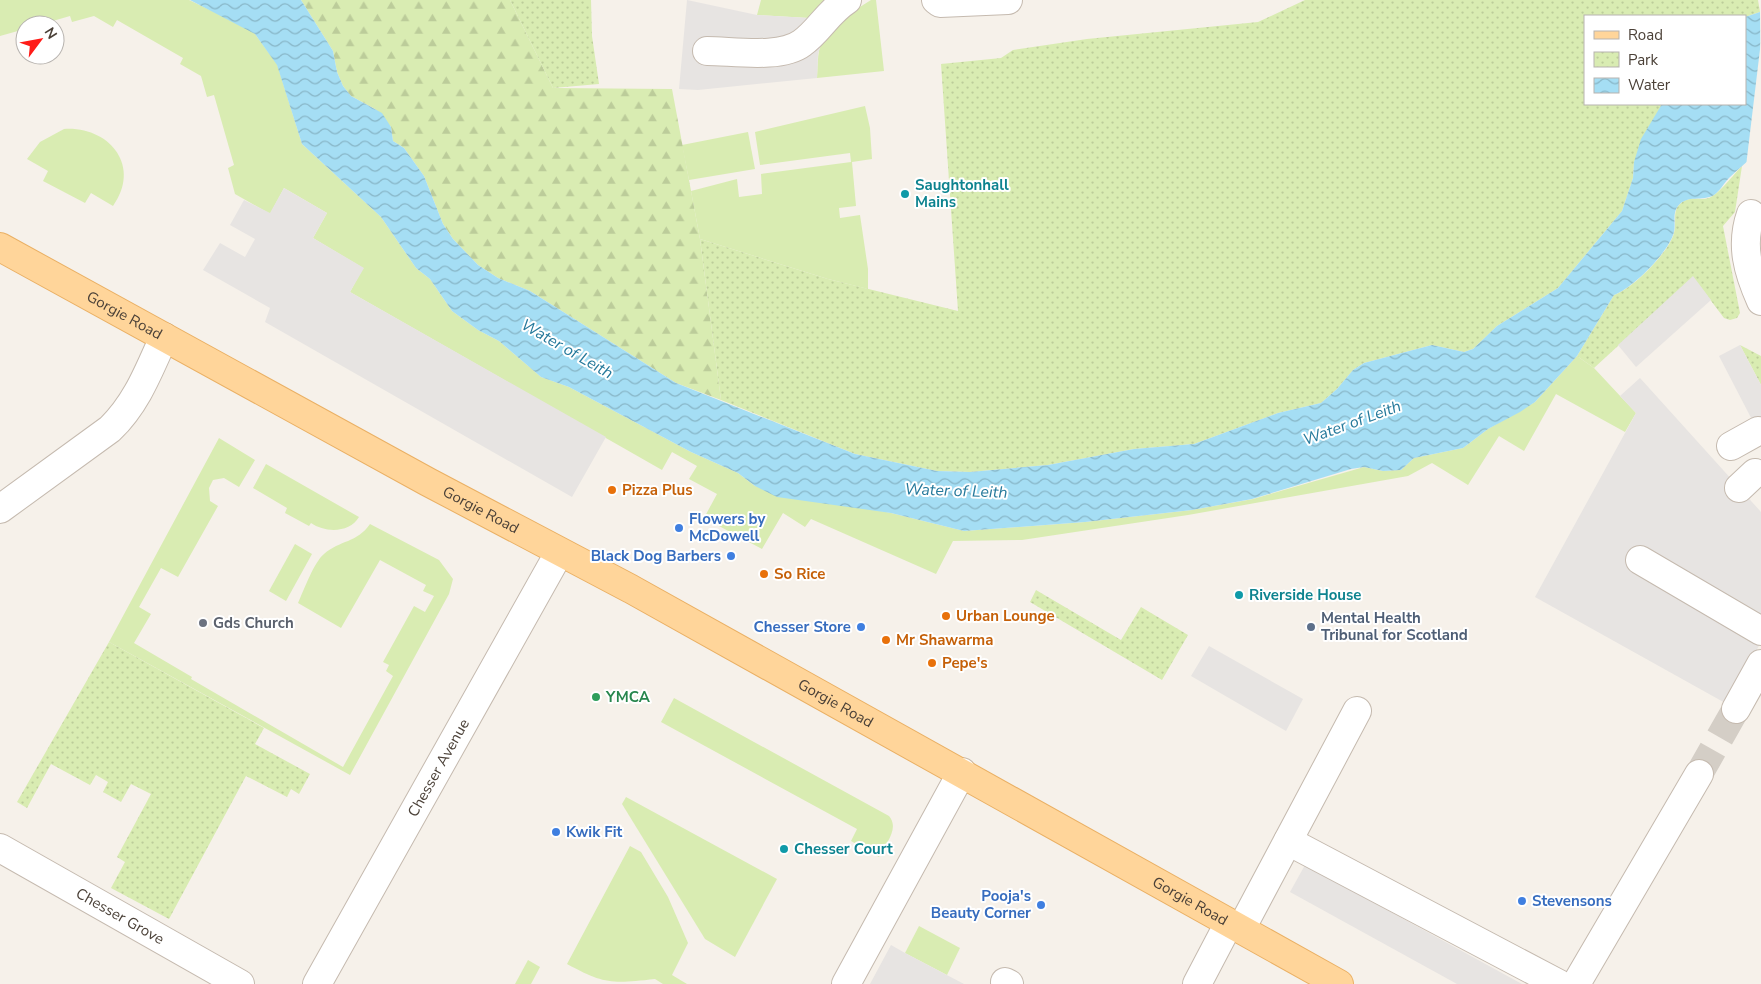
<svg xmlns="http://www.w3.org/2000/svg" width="1761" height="984" viewBox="0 0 1761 984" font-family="'Nunito Sans',sans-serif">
<defs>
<pattern id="forest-firs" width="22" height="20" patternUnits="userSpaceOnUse" patternTransform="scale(1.25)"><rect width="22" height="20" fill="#d9ecb2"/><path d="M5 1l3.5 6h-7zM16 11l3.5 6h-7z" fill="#bccc9a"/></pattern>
<pattern id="park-dots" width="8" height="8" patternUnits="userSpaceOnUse" patternTransform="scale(1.25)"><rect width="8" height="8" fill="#d9ecb2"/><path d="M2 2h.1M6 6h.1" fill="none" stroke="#bccc9a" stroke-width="1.8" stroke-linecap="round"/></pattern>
<pattern id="water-waves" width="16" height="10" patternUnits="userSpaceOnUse" patternTransform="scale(1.25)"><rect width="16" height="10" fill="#a5def4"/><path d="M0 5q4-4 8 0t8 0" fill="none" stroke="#88b6c7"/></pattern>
</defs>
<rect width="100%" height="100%" fill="#f6f1ea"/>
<g fill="#d9ecb2">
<path d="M0,0H189L244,26L255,34L277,64L302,144L381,217L416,268L430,279L452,311L478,330L499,341L541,377L569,387L691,452L738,473L755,486L891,513L964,531L1085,522L1192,510L1253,499L1364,467L1383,471L1401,470L1414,458L1463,448L1488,429L1535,402L1577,356L1594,368L1636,413L1625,432L1556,394L1524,451L1499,436L1468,485L1432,463L1408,476L1188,515L1022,540L953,541L936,574L811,519L805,527L783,513L762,549L704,518L717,494L689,479L697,466L672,452L662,470L350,292L363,268L313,238L327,213L284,188L270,214L235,194L228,168L234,165L214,95L207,97L201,76L180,64L183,58L117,20L113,27L94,16L72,22L70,16L39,25H25V29L0,36Z"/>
<path d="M761,0H825L809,18L757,15Z"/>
<path d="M871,0H876L884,71L817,78C818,65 817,47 824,36C834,21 856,10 871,0Z"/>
<path d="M865,106L870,128L872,159L852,162L856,206L839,208L840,218L860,215L868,269V289L828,279L700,239L691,191L737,179L739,197L762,194L761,174L851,162L850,153L760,165L755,132Z"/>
<path d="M64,129C109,126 142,166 113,206L91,193L85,203L43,181L48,171L27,159L40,142Z"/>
<path d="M748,132L755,169L689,180L682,145Z"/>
<path d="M219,438L255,460L239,487L224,478L213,480L209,488L210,501L218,506L178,577L161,568L139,607L151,614L134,643L192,677L191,679L343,767L393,676L386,671L389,665L383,662L414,606L425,612L434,596L423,591L426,585L380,560L341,628L298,603C304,590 314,562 324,554C340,540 357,543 370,524L439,560L453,579L449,594L350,775L109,642Z"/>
<path d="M266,464L359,517C350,533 325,533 311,523L309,526L285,513L287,508L253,488Z"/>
<path d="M295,544L312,554L286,601L269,591Z"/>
<path d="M674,698L889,816C900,829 885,844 879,857L851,841L857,829L661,722Z"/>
<path d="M626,797L777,879L735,957L705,939L622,804Z"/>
<path d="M630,846L641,852L668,897L688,943L672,975L687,984H663L655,979C611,984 604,984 567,964Z"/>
<path d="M919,926L960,948L947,975L905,953Z"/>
<path d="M528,960L540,967L531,984H515Z"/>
</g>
<path fill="url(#forest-firs)" d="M301,0H510L553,88L672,89L700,239L721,400L676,383L530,291L498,278L478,265L453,239L443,224L424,176L404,148L393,141L391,127L375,109L351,96L343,86L337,72L333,51Z"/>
<g fill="url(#park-dots)">
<path d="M510,0H591L592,36L599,84L553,88Z"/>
<path d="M1305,0H1758L1760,12L1745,17L1585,16V104H1662L1634,162L1633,178L1622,211L1558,288L1497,326L1473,349L1464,352L1432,345L1364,363L1353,370L1337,389L1321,403L1278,413L1194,444L1134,449L1048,465L970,472L937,471L855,454L721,400L700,239L828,279L958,311L941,64L1001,58L1013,50L1087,39L1258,22Z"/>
<path d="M1742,166L1735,212L1723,226L1740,313L1737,318L1730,320L1724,318L1693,277L1594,368L1577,356L1614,295C1634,288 1669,252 1674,233C1677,223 1672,211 1680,204C1689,195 1699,201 1709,198C1719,194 1734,174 1742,166Z"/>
<path d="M1740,345L1761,356V385Z"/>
<path d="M1036,590L1121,640L1141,607L1188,635L1162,680L1030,602Z"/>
<path d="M109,642L264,728L255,744L310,774L299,794L291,789L287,797L246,776L169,919L111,888L125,862L117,857L151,794L131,784L121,802L103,792L108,782L96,775L90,785L51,764L27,808L17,802Z"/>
</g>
<g fill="#e7e4e2">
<path d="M687,0L757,15L809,18L824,36L818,54L817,78L698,90L679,89Z"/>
<path d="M284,188L327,213L313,238L364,268L350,292L606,437L572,497L265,322L270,308L203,270L220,243L245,257L255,239L230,225L244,200L270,213Z"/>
<path d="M1693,276L1711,300L1636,367L1618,345Z"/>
<path d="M1740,345L1761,385V437L1719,356Z"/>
<path d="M1640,378L1761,512V642L1727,704L1535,597L1636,413L1620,396Z"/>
<path d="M1209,646L1303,699L1286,731L1191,676Z"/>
<path d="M1305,865L1522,984H1457L1290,892Z"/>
<path d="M891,945L905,953L964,984H870Z"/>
</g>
<path fill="url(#water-waves)" d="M190,0H301L333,51L337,72L343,86L351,96L382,113L391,127L393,141L404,148L424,176L443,224L453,239L478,265L498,278L530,291L676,383L855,454L937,471L970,472L1048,465L1134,449L1194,444L1278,413L1321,403L1337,389L1353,370L1364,363L1432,345L1464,352L1473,349L1497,326L1558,288L1622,211L1633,178L1634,162L1641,139L1662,104H1745V17L1760,12L1761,150C1750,159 1739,168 1729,178C1724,183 1720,191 1714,195C1702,202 1688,194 1678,206C1672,213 1676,223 1674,232C1669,252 1633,288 1614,295L1577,356L1535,402L1520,412L1488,429L1463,448L1414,458L1401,470L1383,471L1364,467L1351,469L1252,499L1192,510L1085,522L964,531L891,513L777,497L755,486L738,473L691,452L569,387L541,377L499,341L478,330L452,311L430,279L416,268L381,217L302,144L277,65L255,34Z"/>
<path fill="#f6f1ea" d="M1761,41V153L1746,166Z"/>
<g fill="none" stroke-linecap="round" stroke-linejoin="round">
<path stroke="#d4cec6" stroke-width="28" stroke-dasharray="28 14" stroke-linecap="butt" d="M1699,774L1736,709"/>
<g stroke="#c5baaf" stroke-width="30">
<g id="minor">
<path d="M936,0L940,3L1008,0"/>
<path d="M707,51C733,51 781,59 802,43C819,31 828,12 847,0"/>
<path d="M1751,214C1740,245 1748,272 1761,301"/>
<path d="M1731,446L1758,431"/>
<path d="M1739,488L1755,473"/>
<path d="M0,509L110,429C137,403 149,370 164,337"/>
<path d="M1640,560L1761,631"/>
<path d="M1736,709L1761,664"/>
<path d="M1288,841L1559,984"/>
<path id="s1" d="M0,848L240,984"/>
<path d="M1241,929L1357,711"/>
<path d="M1005,982L1009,984"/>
<path id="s2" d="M317,984L559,553"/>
<path d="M846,984L962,772"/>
<path d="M1197,984L1229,923"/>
<path d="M1576,984L1699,774"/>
</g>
</g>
<g stroke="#eab064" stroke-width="30">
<g id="major">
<path id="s3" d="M0,247L428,482L631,589L1339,984"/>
</g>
</g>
<use href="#minor" stroke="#fff" stroke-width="28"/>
<use href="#major" stroke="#ffd59a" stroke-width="28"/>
</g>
<g fill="#0f9aa8" stroke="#fff" stroke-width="2">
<circle cx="905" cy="194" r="5"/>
<circle cx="1239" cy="595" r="5"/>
<circle cx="784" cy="849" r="5"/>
</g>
<g fill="#e8710a" stroke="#fff" stroke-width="2">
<circle cx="612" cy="490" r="5"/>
<circle cx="764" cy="574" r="5"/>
<circle cx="946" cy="616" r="5"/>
<circle cx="886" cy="640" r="5"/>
<circle cx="932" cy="663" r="5"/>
</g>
<g fill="#3f7fe0" stroke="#fff" stroke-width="2">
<circle cx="679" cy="528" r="5"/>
<circle cx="731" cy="556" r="5"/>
<circle cx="861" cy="627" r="5"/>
<circle cx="556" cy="832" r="5"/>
<circle cx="1522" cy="901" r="5"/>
<circle cx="1041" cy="905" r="5"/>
</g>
<circle fill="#6b7280" stroke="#fff" stroke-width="2" cx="203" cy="623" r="5"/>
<circle fill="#5c6f8a" stroke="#fff" stroke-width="2" cx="1311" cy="627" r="5"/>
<circle fill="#2e9e5b" stroke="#fff" stroke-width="2" cx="596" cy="697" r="5"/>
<g text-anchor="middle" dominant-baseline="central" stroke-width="4" stroke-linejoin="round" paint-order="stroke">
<g font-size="15" font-weight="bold" fill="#0d838f" stroke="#fff" text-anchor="start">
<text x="915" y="185">Saughtonhall<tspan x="915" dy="17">Mains</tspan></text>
<text x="1249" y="595">Riverside House</text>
<text x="794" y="849">Chesser Court</text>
</g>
<g font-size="15" fill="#4b4138" stroke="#fff">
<text stroke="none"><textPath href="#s3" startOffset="142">Gorgie Road</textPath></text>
<text stroke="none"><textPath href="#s3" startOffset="548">Gorgie Road</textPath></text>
<text stroke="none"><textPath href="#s3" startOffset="952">Gorgie Road</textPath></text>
<text stroke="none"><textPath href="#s2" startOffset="248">Chesser Avenue</textPath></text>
<text stroke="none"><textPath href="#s3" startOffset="1358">Gorgie Road</textPath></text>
<text stroke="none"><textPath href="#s1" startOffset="138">Chesser Grove</textPath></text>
</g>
<g font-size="15" font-weight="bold" fill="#c56008" stroke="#fff" text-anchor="start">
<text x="622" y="490">Pizza Plus</text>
<text x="774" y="574">So Rice</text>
<text x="956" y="616">Urban Lounge</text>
<text x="896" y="640">Mr Shawarma</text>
<text x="942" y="663">Pepe's</text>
</g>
<g font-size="15" font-weight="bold" fill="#366cbe" stroke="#fff" text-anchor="start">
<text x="689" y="519">Flowers by<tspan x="689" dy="17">McDowell</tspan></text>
<text x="721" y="556" text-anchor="end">Black Dog Barbers</text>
<text x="851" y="627" text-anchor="end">Chesser Store</text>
<text x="566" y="832">Kwik Fit</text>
<text x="1031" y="896" text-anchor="end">Pooja's<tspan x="1031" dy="17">Beauty Corner</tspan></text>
<text x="1532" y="901">Stevensons</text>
</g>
<g font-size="15" font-weight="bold" fill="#4e5e75" stroke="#fff" text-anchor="start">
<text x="1321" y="618">Mental Health<tspan x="1321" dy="17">Tribunal for Scotland</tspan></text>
</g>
<g font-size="15" font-weight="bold" fill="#5b616d" stroke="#fff" text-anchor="start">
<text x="213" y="623">Gds Church</text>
</g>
<g font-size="15" font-weight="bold" fill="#27864d" stroke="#fff" text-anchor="start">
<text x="606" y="697">YMCA</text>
</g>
<g font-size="16" font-style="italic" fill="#25799b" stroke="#fff">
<text transform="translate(567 349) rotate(30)">Water of Leith</text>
<text transform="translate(1352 423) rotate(-20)">Water of Leith</text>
<text transform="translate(956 491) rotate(2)">Water of Leith</text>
</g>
</g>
<rect x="1584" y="15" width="162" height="90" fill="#ffffff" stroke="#b7b3af"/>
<rect x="1594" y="31" width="25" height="8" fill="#ffd59a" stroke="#b7b3af"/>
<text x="1628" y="40" font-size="15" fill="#4b4138">Road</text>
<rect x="1594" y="52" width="25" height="15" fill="url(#park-dots)" stroke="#b7b3af"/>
<text x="1628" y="65" font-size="15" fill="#4b4138">Park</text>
<rect x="1594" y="78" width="25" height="15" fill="url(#water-waves)" stroke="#b7b3af"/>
<text x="1628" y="90" font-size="15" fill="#4b4138">Water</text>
<g transform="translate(40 40) rotate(58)"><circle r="24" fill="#ffffff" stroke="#b7b3af"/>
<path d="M0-4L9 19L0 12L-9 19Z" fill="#ff1c18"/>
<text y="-8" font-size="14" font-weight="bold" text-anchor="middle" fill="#4b4138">N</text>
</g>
</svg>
